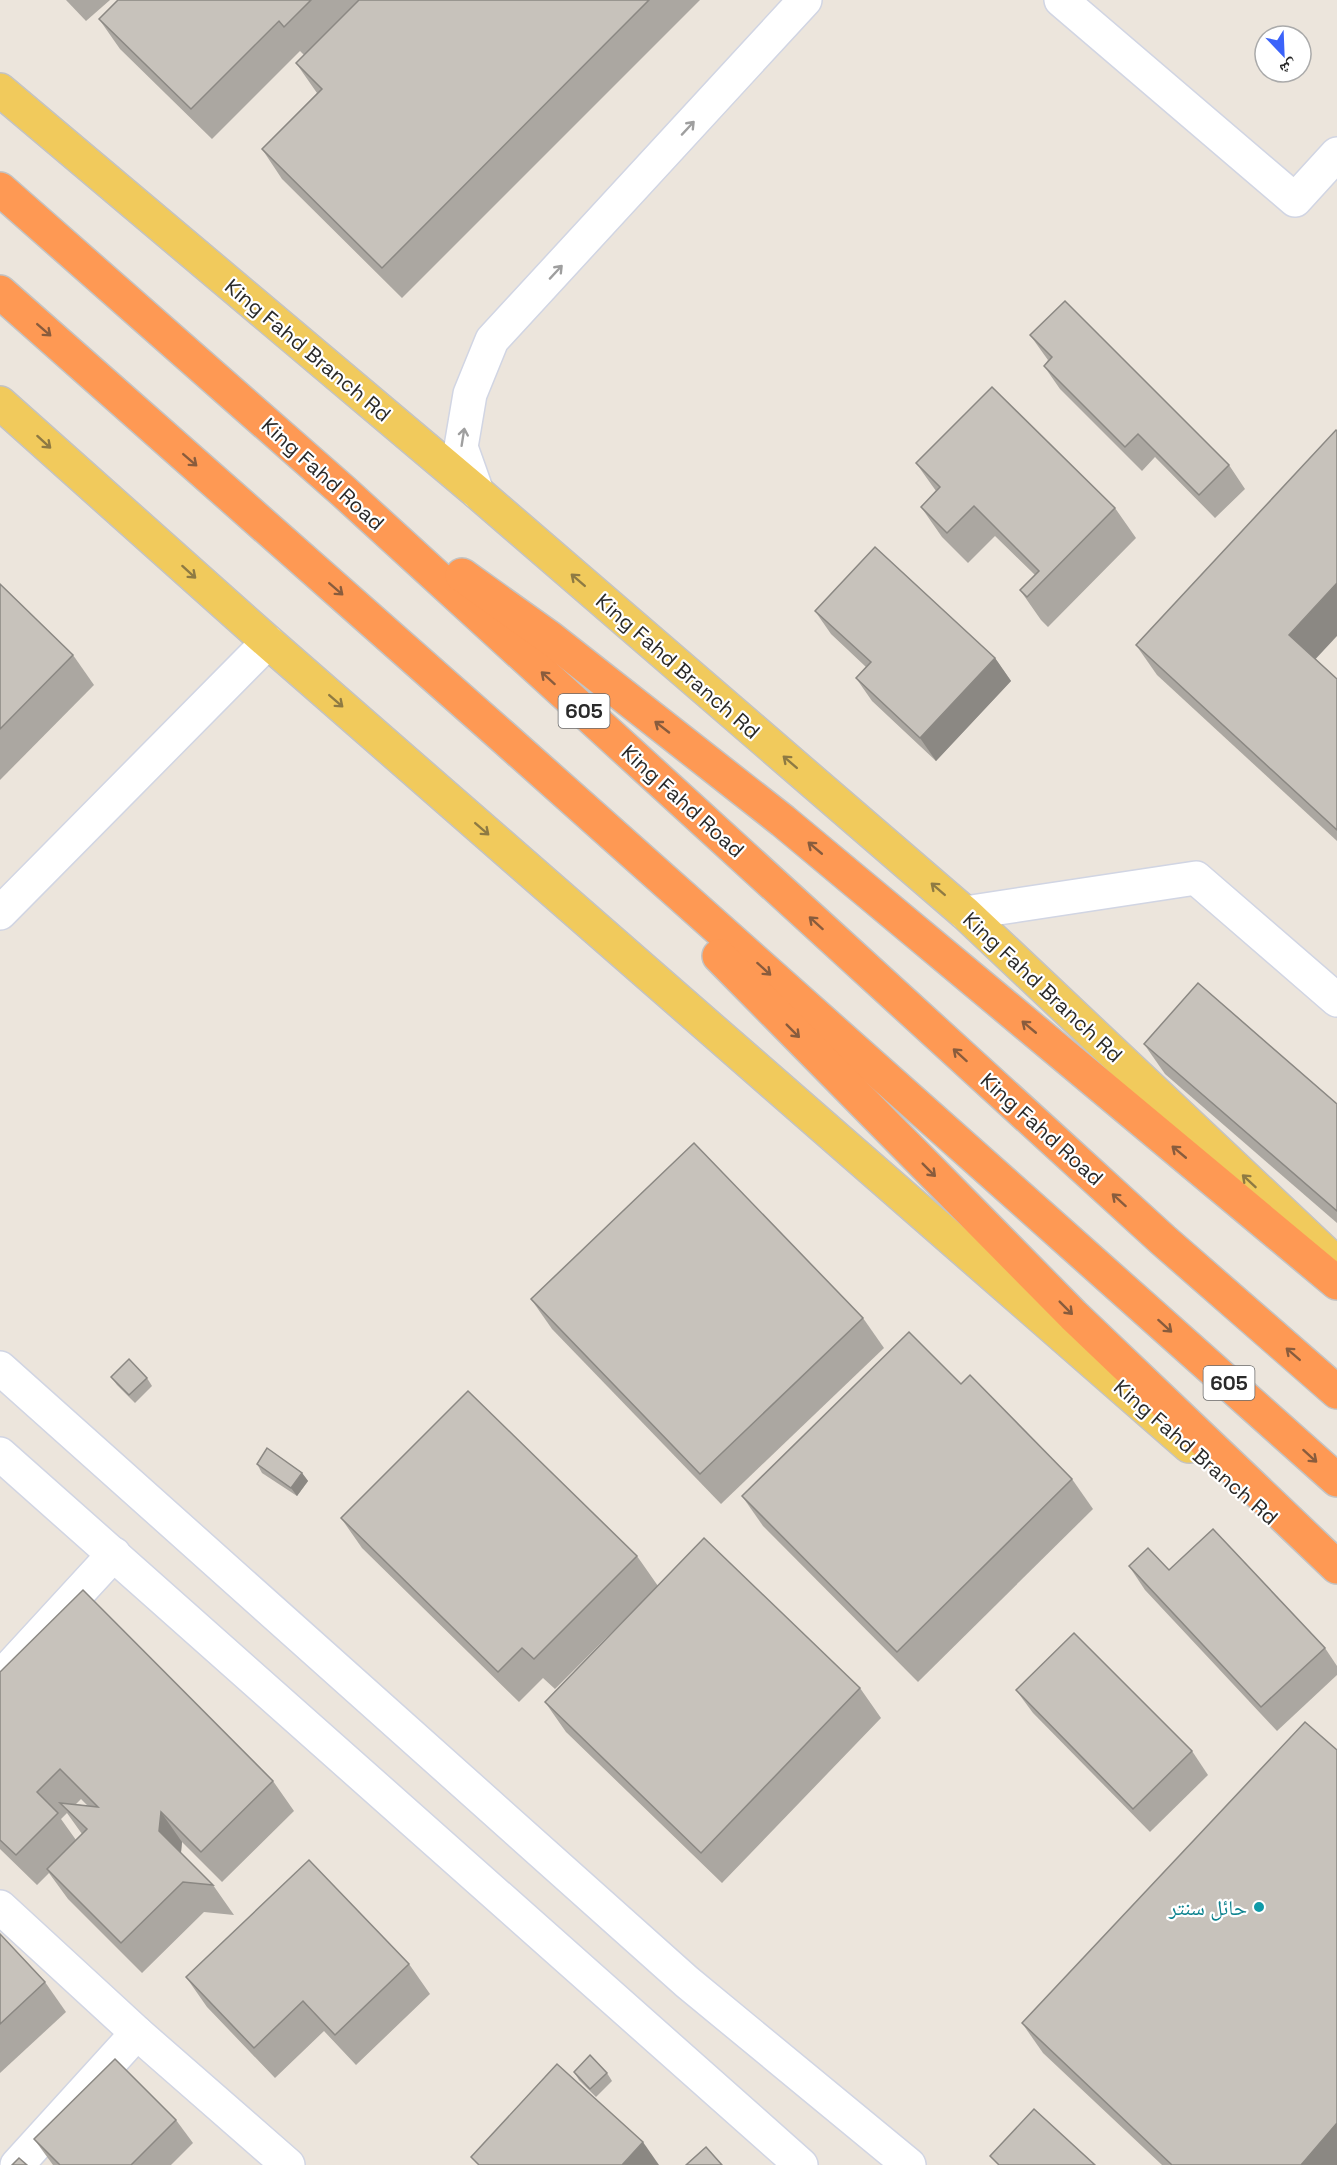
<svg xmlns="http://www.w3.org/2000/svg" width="1337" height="2165" viewBox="0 0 1337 2165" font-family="'Space Grotesk','Noto Naskh Arabic',sans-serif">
<rect width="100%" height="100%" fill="#ece5dc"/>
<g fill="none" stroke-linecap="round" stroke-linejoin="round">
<g stroke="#d1d5e3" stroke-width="36">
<g id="minor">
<path d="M1061,0L1295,200L1337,154"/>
<path d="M477,492L461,447L470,394L492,340L805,0"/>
<path d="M0,913L268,642"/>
<path d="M965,913L1196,878L1337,1000"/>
<path d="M0,1368L687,1982L909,2165"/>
<path d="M0,1454L801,2165"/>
<path d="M0,1678L114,1554"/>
<path d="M0,1907L137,2033L288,2165"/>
<path d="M17,2165L137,2033"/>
</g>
</g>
<g stroke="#c3c3c3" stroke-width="36">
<g id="major">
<path d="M0,90L477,492L965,913L1337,1264"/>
<path d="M0,403L268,642L1189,1446"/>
</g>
</g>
<g stroke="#c3c3c3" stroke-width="36">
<g id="highway">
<path d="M0,189L343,491L1163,1240L1337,1392"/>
<path d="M0,292L501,735L1337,1480"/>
<path d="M462,575L550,638L783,821L1337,1283"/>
<path d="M719,956L1073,1315L1337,1567"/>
</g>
</g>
<use href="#minor" stroke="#fff" stroke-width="33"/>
<use href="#major" stroke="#f1ca5c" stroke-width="33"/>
<use href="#highway" stroke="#fe9954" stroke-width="33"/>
</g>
<g fill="#aba7a1" fill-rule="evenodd">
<path d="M66,0H110L86,21Z"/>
<path d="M118,0H700L402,298L282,179L262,149L317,93L296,63L304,55L300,51L212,139L120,49L99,19Z"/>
<path d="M1030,335L1229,465L1245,489L1215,518L1155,457L1142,471L1060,389L1044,366L1048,360Z"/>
<path d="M916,463L1115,508L1136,538L1048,627L1041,620L1020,590L1035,575L995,536L968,563L942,537L921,507L936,491Z"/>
<path d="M0,584L73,655L94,685L0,780Z"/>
<path d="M815,611L995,658L1011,681L936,761L872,701L856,678L866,667L831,634Z"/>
<path d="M1136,645L1316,659L1337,679V841L1157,675Z"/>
<path d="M1144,1044L1337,1104V1223L1165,1074Z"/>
<path d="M531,1299L863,1318L884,1348L721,1504L552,1329Z"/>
<path d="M111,1377L147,1378L152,1386L135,1403L117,1385Z"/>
<path d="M961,1384L1072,1479L1093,1509L918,1682L763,1526L742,1496Z"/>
<path d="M257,1464L302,1473L308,1481L297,1496L262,1473Z"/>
<path d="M341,1518L637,1556L658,1586L860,1688L881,1718L722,1883L566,1732L545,1702L645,1599L555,1689L543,1678L519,1702L362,1548Z"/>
<path d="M1129,1566L1169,1570L1325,1648L1337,1666V1675L1277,1731L1145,1590Z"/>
<path d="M0,1672L273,1781L294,1811L222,1882L182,1842L181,1853L213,1885L234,1915L204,1912L142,1973L68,1899L49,1873L37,1885L0,1849ZM81,1799L88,1806L76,1804ZM67,1813L82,1834L76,1840L61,1819Z"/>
<path d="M1016,1690L1192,1751L1208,1775L1150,1832L1033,1713Z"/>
<path d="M0,1934L45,1982L66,2012L0,2073Z"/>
<path d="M409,1964L430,1994L356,2065L324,2031L275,2078L207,2007L186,1977Z"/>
<path d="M1022,2023L1337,2165H1162L1043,2053Z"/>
<path d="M574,2072L607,2073L612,2081L596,2097L579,2080Z"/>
<path d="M176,2120L193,2143L171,2165H53L34,2139Z"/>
</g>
<g fill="#8b8883">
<path d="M1337,583V636L1310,665L1289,635Z"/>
<path d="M995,658L1011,681L936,761L920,738Z"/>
<path d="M302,1473L308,1481L297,1496L291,1488Z"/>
<path d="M161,1812L182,1842L180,1861L159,1831Z"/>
<path d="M1337,2123V2165H1301Z"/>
<path d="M643,2142L659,2165H622Z"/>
</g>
<g fill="#c7c2bb" stroke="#8b8883" stroke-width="1.5">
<path d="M118,0H311L284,27L279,21L191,109L99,19Z"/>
<path d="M359,0H649L382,268L262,149L322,89L296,63Z"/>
<path d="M1065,301L1229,465L1199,495L1138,434L1125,447L1044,366L1052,357L1030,335Z"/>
<path d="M992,387L1115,508L1027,597L1020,590L1039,571L974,506L947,533L921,507L940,487L916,463Z"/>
<path d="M1336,430L1337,431V583L1289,635L1337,679V830L1136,645Z"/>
<path d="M875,547L995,658L920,738L856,678L871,662L815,611Z"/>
<path d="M0,584L73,655L0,729Z"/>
<path d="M1198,983L1337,1104V1211L1144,1044Z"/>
<path d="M694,1143L863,1318L700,1474L531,1299Z"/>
<path d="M909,1332L961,1384L970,1375L1072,1479L897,1652L742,1496Z"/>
<path d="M129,1359L147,1378L129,1395L111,1377Z"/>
<path d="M468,1391L637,1556L534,1659L522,1648L498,1672L341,1518Z"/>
<path d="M267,1448L302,1473L291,1488L257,1464Z"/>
<path d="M1213,1529L1325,1648L1261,1707L1129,1566L1148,1548L1169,1570Z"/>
<path d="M704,1538L860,1688L701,1853L545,1702Z"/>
<path d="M83,1590L273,1781L201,1852L161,1812L159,1831L213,1885L183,1882L121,1943L47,1869L87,1829L60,1803L98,1807L60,1769L37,1792L58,1813L16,1855L0,1840V1672Z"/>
<path d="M1074,1633L1192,1751L1133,1809L1016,1690Z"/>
<path d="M1305,1722L1337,1750V2123L1301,2165H1172L1022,2023Z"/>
<path d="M309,1860L409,1964L335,2035L303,2001L254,2048L186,1977Z"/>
<path d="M0,1934L45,1982L0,2024Z"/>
<path d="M590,2055L607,2073L590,2089L574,2072Z"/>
<path d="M115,2059L176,2120L131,2165H60L34,2139Z"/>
<path d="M557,2064L643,2142L622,2165H479L471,2157Z"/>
<path d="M1034,2109L1095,2165H999L990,2156Z"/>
<path d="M706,2147L722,2165H686Z"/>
<path d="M19,2158L27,2165H12Z"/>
</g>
<defs><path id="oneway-shaft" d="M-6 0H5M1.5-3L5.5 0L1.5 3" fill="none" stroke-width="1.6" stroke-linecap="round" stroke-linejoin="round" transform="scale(1.5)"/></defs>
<g stroke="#9f9f9f">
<use href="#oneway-shaft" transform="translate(688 128) rotate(-47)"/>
<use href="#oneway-shaft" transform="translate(556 272) rotate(-47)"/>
<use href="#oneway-shaft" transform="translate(463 437) rotate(-81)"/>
</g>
<g stroke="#895c3d">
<use href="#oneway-shaft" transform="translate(44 330) rotate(41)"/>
<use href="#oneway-shaft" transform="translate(190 460) rotate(41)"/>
<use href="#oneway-shaft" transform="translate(336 589) rotate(41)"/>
<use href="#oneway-shaft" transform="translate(548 678) rotate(-138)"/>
<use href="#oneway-shaft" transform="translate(662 727) rotate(-142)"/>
<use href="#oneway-shaft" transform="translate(815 848) rotate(-140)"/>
<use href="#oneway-shaft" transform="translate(816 923) rotate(-138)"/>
<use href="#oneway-shaft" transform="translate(764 969) rotate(42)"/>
<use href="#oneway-shaft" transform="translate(1029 1027) rotate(-140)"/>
<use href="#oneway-shaft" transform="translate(793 1031) rotate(45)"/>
<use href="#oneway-shaft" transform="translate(960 1055) rotate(-138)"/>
<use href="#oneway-shaft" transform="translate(1179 1152) rotate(-140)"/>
<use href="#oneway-shaft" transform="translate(929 1170) rotate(45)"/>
<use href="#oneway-shaft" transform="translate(1119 1200) rotate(-138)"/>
<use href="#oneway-shaft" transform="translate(1066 1308) rotate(45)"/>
<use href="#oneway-shaft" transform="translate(1165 1326) rotate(42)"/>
<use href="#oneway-shaft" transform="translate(1293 1354) rotate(-139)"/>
<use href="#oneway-shaft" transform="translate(1310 1456) rotate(42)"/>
</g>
<g stroke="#8e7a43">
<use href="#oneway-shaft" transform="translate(44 442) rotate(42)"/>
<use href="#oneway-shaft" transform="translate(189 572) rotate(42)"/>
<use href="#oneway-shaft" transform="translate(578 580) rotate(-139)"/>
<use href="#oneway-shaft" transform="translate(336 701) rotate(41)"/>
<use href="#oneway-shaft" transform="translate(790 762) rotate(-139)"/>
<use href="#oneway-shaft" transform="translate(482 829) rotate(41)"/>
<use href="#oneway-shaft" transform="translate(938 889) rotate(-139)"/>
<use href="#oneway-shaft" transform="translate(1249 1181) rotate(-137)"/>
</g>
<circle fill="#0f9aa8" stroke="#fff" stroke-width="2" cx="1259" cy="1907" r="6"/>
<g text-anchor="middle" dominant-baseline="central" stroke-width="4.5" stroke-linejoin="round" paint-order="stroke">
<g fill="#fff" stroke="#6a6a6a" stroke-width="1.5">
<rect x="558.5" y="694" width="51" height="34" rx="4.5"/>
<rect x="1203.5" y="1366" width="51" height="34" rx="4.5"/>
</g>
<g font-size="20" font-weight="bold" fill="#2a2a2a">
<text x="584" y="711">605</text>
<text x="1229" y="1383">605</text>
</g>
<g font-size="21" fill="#2a2a2a" stroke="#fff">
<text transform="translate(308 350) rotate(40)">King Fahd Branch Rd</text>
<text transform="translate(323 474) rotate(42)">King Fahd Road</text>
<text transform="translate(678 666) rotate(41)">King Fahd Branch Rd</text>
<text transform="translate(683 801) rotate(42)">King Fahd Road</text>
<text transform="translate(1043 987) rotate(43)">King Fahd Branch Rd</text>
<text transform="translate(1042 1129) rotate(42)">King Fahd Road</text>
<text transform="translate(1196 1452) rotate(41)">King Fahd Branch Rd</text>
</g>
<g font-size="21" fill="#0d838f" stroke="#fff" text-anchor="end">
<text x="1247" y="1907">حائل سنتر</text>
</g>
</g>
<g transform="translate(1283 54) rotate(157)"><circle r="28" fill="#ffffff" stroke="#aaaaaa" stroke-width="1.5"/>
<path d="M0-4.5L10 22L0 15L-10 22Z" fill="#3b63fa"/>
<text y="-9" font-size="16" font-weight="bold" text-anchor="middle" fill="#2a2a2a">ش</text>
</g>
</svg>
